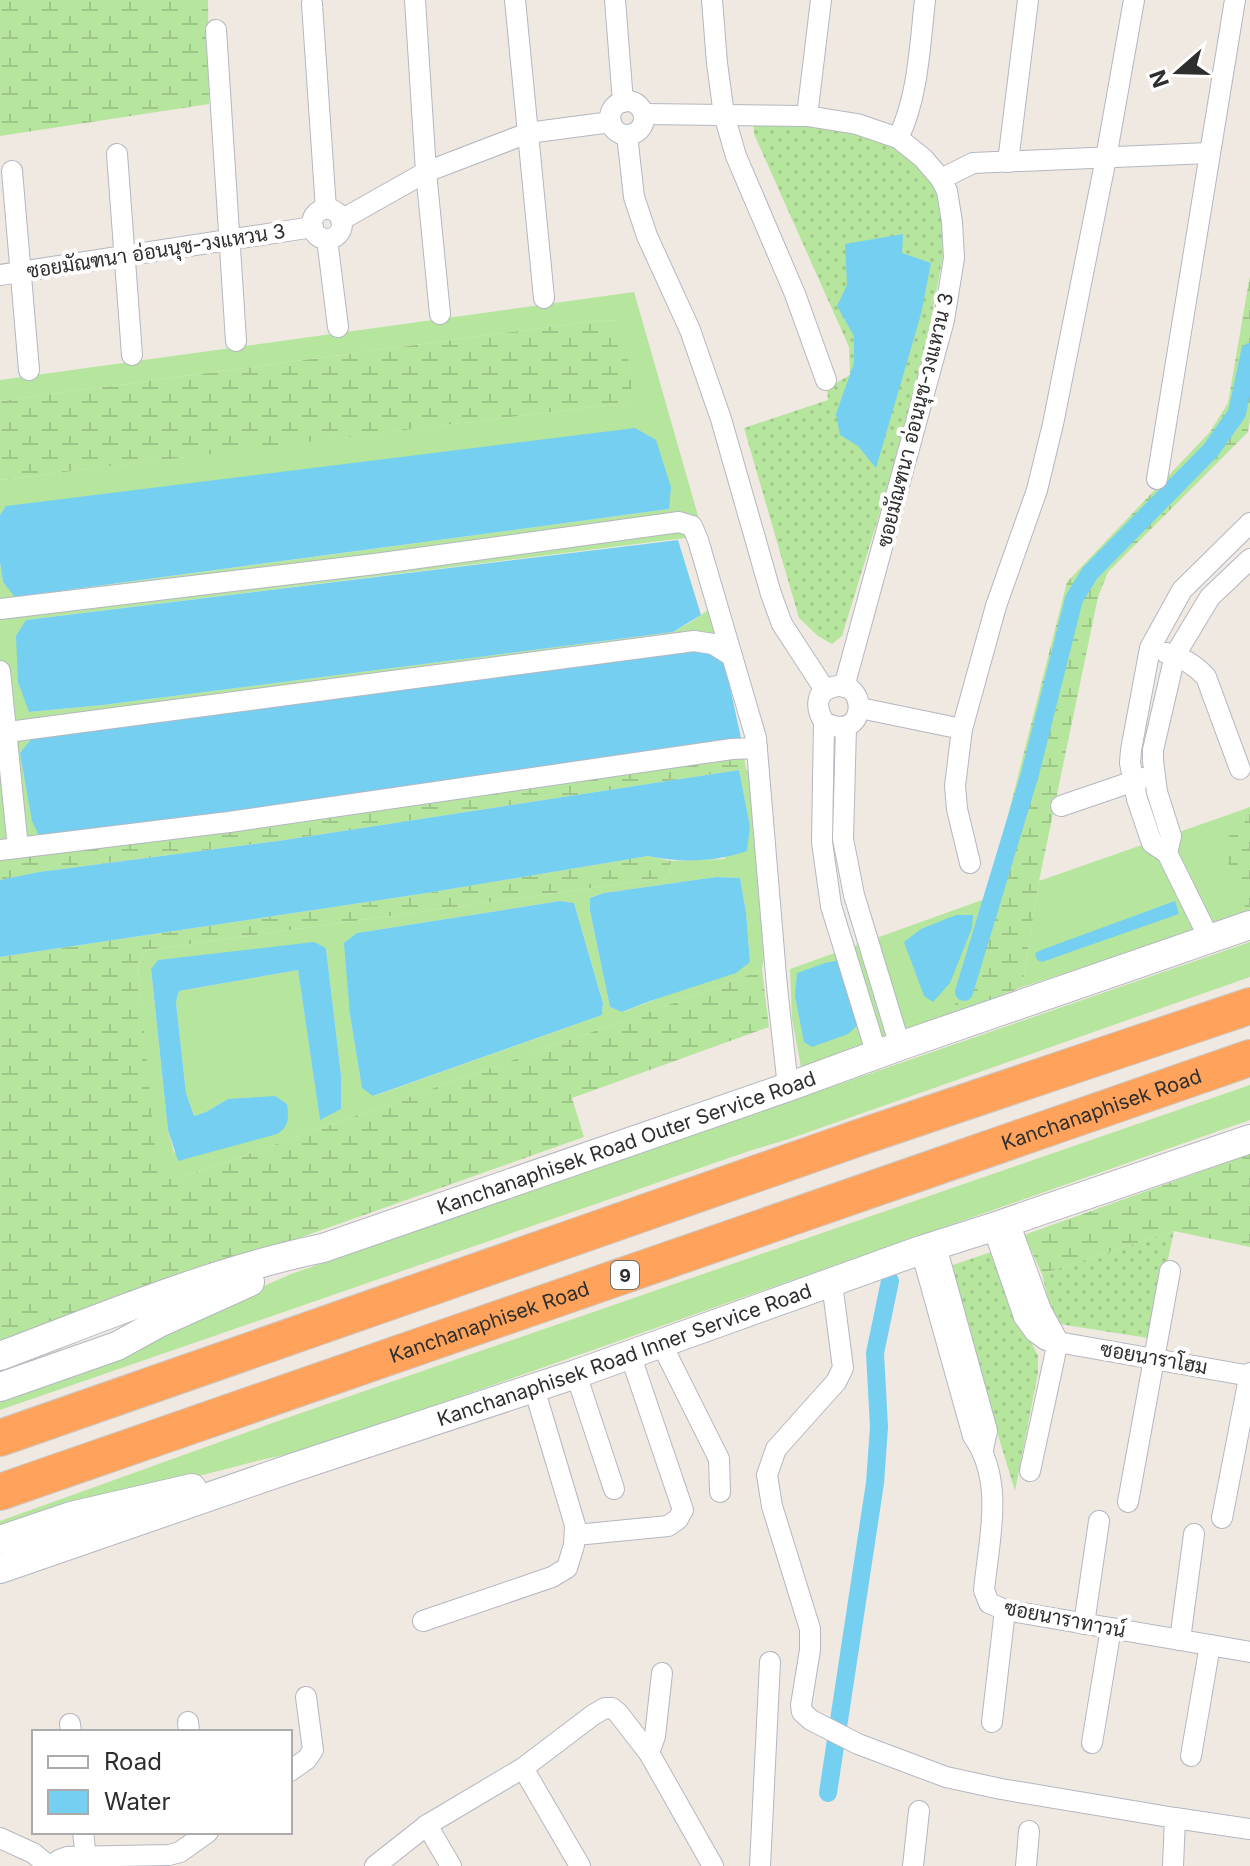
<svg xmlns="http://www.w3.org/2000/svg" width="1250" height="1866" viewBox="0 0 1250 1866" font-family="Inter,Sarabun,sans-serif">
<defs>
<pattern id="wetland-marsh" width="20" height="14" patternUnits="userSpaceOnUse" patternTransform="scale(2)"><rect width="20" height="14" fill="#b6e59e"/><path d="M1 5h8M5 5V1M11 12h8M15 12V8" fill="none" stroke="#9dc588"/></pattern>
<pattern id="garden-dots" width="8" height="8" patternUnits="userSpaceOnUse" patternTransform="scale(2)"><rect width="8" height="8" fill="#b6e59e"/><path d="M2 2h.1M6 6h.1" fill="none" stroke="#9dc588" stroke-width="1.8" stroke-linecap="round"/></pattern>
</defs>
<rect width="100%" height="100%" fill="#efe9e1"/>
<g fill="#b6e59e" fill-rule="evenodd">
<path d="M634,292L701,526L685,538L26,620L29,712L103,705L673,632L691,622L711,608L724,660L40,838H0V562L3,582L16,597L669,509L7,506L0,515V480L631,402V374L619,321L601,320L0,401V380Z"/>
<path d="M746,769L753,774L766,942L762,970L699,994L178,1179H157L138,966L146,950L669,877L671,861L724,859L750,826L739,770ZM716,877L740,878L746,912L750,962L623,1012L610,1007L590,911V898L604,893ZM560,901L574,903L603,1002L602,1015L374,1096L362,1088L350,1015L357,933ZM326,947L341,1075V1109L320,1119L298,970L179,991L176,1002L186,1093L194,1116L206,1112L228,1099L174,1153L168,1130L151,970L158,960Z"/>
<path d="M1242,810L1245,825L1248,914L1022,987L1039,881Z"/>
<path d="M985,899L952,1014L801,1067L792,1019L790,969Z"/>
<path d="M1250,942V977L789,1139L752,1150L0,1410V1394L160,1332L291,1274Z"/>
<path d="M1250,1085V1120L307,1450L261,1460L113,1498L0,1536V1521L278,1421Z"/>
</g>
<g fill="url(#wetland-marsh)">
<path d="M0,0H208L209,104L0,136Z"/>
<path d="M1250,275V418L1248,432L1108,572L1098,597L1039,881L1022,987L952,1014L997,859L1067,582L1210,432L1228,403Z"/>
<path d="M601,320L620,321L631,374L632,402L0,480V401Z"/>
<path d="M741,738L746,769L278,841L39,872L0,880V838H40L333,798Z"/>
<path d="M1250,807V913L1248,914L1220,842L1245,825L1242,810Z"/>
<path d="M648,856L671,861L669,877L146,950L138,966L158,1179H178L699,994L762,970L769,1027L572,1098L584,1137L0,1344V957L427,893Z"/>
<path d="M1250,1154V1247L1174,1231L1042,1274L1024,1235Z"/>
</g>
<g fill="url(#garden-dots)">
<path d="M753,110L894,128L931,157L942,200L943,256L918,388L842,636L832,644L818,636L799,618L744,428L828,400L827,388L850,375L849,347L754,134Z"/>
<path d="M1174,1231L1152,1334L1148,1338L1059,1324L1049,1302L1042,1274Z"/>
<path d="M994,1251L1012,1304L1038,1356V1373L1015,1491L947,1267Z"/>
</g>
<g fill="#75cff0">
<path d="M903,234L902,253L931,263L921,314L876,468L858,446L840,435L836,414L854,363V336L837,306L847,285L845,244Z"/>
<path d="M635,428L656,440L671,487L669,509L15,597L3,582L0,562V515L6,506Z"/>
<path d="M678,540L701,615L673,632L103,705L29,712L18,682L16,636L26,620Z"/>
<path d="M711,650L724,660L741,738L333,798L40,838L32,821L20,753L34,736L649,655Z"/>
<path d="M739,770L750,826L747,851C715,862 681,863 648,856L427,893L0,957V880L39,872L278,841Z"/>
<path d="M716,877L740,878L746,912L750,962L736,973L650,1001L622,1012L610,1007L590,911V898L604,893Z"/>
<path d="M560,901L574,903L603,1003L602,1015L373,1096L362,1088L350,1015L344,943L357,933Z"/>
<path d="M1175,901L1179,914L1042,962L1037,960L1035,953L1044,949Z"/>
<path d="M956,915H973L972,928L950,983L933,1002L924,996L904,942L921,929Z"/>
<path d="M314,942L326,948L341,1075V1109L320,1120L298,970L179,991L176,1002L186,1093L194,1116L206,1112L228,1099L275,1096L287,1104C289,1118 289,1127 277,1134L178,1161L168,1130L151,969L158,960Z"/>
<path d="M841,960L859,1024L848,1034L812,1047L804,1042L795,996L797,973L825,963Z"/>
</g>
<g fill="none" stroke-linecap="round" stroke-linejoin="round">
<g stroke="#75cff0" stroke-width="18">
<path d="M964,992L1030,774L1074,599L1090,573L1211,450L1237,413L1250,352"/>
<path d="M828,1793L875,1483L879,1427L875,1353L890,1281"/>
</g>
<g stroke="#b4b7c1" stroke-width="22">
<g id="minor">
<path d="M415,0L426,172L440,314"/>
<path d="M515,0L544,298"/>
<path d="M615,0L623,102"/>
<path d="M712,0L717,63L724,115L736,156L795,294L826,380"/>
<path d="M312,4L326,209"/>
<path d="M216,30L236,341"/>
<circle cx="627" cy="118" r="17"/>
<path d="M644,114L807,116L857,124L898,138L923,158L941,179L947,191L952,222L954,258L944,320L844,687"/>
<path d="M807,116L821,0"/>
<path d="M627,135L634,197L647,236L690,330L721,419L771,594L782,624L825,690"/>
<path d="M898,138C918,99 920,44 925,0"/>
<path d="M117,154L132,355"/>
<path d="M1008,162L1028,0"/>
<path d="M12,171L29,370"/>
<path d="M941,179L973,163L1209,153"/>
<circle cx="327" cy="224" r="15"/>
<path d="M341,220L426,172L528,133L611,122"/>
<path d="M327,239L338,327"/>
<path d="M0,275L313,227"/>
<path d="M1157,479L1235,0"/>
<path d="M0,609L375,564L679,522L692,526L698,540L756,738L777,987L788,1087"/>
<path d="M1166,653C1181,657 1195,665 1206,677L1240,769"/>
<path d="M0,671L18,848"/>
<path d="M860,708L962,729"/>
<path d="M824,722C868,745 869,677 833,687C814,692 816,709 824,722L822,842L831,906L877,1055"/>
<path d="M846,727L843,839L854,895L900,1046"/>
<path d="M0,733L694,641L713,644L732,656"/>
<path d="M1061,806L1143,778"/>
<path d="M0,850L229,822L732,749L757,748"/>
<path d="M1167,853L1171,836L1157,792L1153,761V750L1175,655L1210,597L1250,559"/>
<path d="M970,863L957,809L955,786L962,729L996,606L1037,490L1053,424L1106,158L1134,0"/>
<path d="M1209,938L1167,853L1152,843L1137,799L1130,763L1131,750L1150,648L1182,590L1250,523"/>
<path d="M1009,1222L1041,1310L1058,1341"/>
<path d="M993,1227L1024,1317L1035,1332L1046,1340L1250,1376"/>
<path d="M936,1246L987,1431L983,1449"/>
<path d="M921,1250L973,1436C1005,1481 989,1539 984,1590L989,1603L1005,1610L1250,1652"/>
<path d="M832,1283L843,1368L836,1382L776,1449L767,1475L772,1506L810,1629V1650L801,1705L802,1712L811,1720L858,1744L946,1777L1001,1789L1175,1818L1173,1866"/>
<path d="M661,1343L719,1459L720,1492"/>
<path d="M576,1374L614,1489"/>
<path d="M1030,1471L1058,1341"/>
<path d="M1128,1502L1170,1271"/>
<path d="M1222,1518L1250,1373"/>
<path d="M576,1535L668,1526L678,1519L683,1510L630,1354"/>
<path d="M423,1621L552,1577L567,1568L574,1545L575,1525L534,1388"/>
<path d="M1084,1624L1099,1521"/>
<path d="M1180,1640L1194,1534"/>
<path d="M188,1722L189,1732"/>
<path d="M992,1722L1005,1610"/>
<path d="M70,1724L71,1732"/>
<path d="M1092,1743L1111,1628"/>
<path d="M649,1753L655,1736L662,1673"/>
<path d="M1191,1756L1210,1645"/>
<path d="M523,1768L580,1866"/>
<path d="M290,1771L307,1759L313,1750L306,1697"/>
<path d="M1175,1818L1250,1829"/>
<path d="M427,1825L451,1866"/>
<path d="M83,1832L86,1858"/>
<path d="M0,1838L33,1853L49,1866"/>
<path d="M52,1866L59,1860L67,1857L169,1855L180,1852L208,1832"/>
<path d="M375,1866L427,1825L523,1768L593,1715L605,1708H612L618,1713L649,1753L713,1866"/>
<path d="M760,1866L770,1662"/>
<path d="M913,1866L919,1811"/>
<path d="M1026,1866L1029,1831"/>
</g>
</g>
<g stroke="#b4b7c1" stroke-width="30">
<g id="secondary">
<path id="s1" d="M0,1356C106,1316 212,1271 323,1248L788,1087L900,1046L1250,925"/>
<path d="M0,1387L117,1346L159,1323L250,1282"/>
<path d="M0,1540L71,1516L192,1488"/>
<path id="s2" d="M0,1569L295,1467L576,1374L921,1250L993,1227L1250,1139"/>
</g>
</g>
<g stroke="#c9c9c9" stroke-width="38">
<g id="motorway">
<path d="M0,1438L861,1137L1250,1006"/>
<path id="s3" d="M0,1492L1250,1058"/>
</g>
</g>
<use href="#minor" stroke="#fff" stroke-width="20"/>
<use href="#secondary" stroke="#fff" stroke-width="28"/>
<use href="#motorway" stroke="#ffa35c" stroke-width="36"/>
</g>
<g text-anchor="middle" dominant-baseline="central" stroke-width="8" stroke-linejoin="round" paint-order="stroke">
<rect fill="#fff" stroke="#6d6d6d" stroke-width="2" x="611" y="1261" width="28" height="28" rx="6"/>
<g font-size="18" font-weight="bold" fill="#2e2e2e">
<text x="625" y="1275">9</text>
</g>
<g font-size="20" fill="#2e2e2e" stroke="#fff">
<text transform="translate(156 251) rotate(-9)">ซอยมัณฑนา อ่อนนุช-วงแหวน 3</text>
<text transform="translate(915 420) rotate(-76)">ซอยมัณฑนา อ่อนนุช-วงแหวน 3</text>
<text stroke="none"><textPath href="#s3" startOffset="1166">Kanchanaphisek Road</textPath></text>
<text stroke="none"><textPath href="#s1" startOffset="662">Kanchanaphisek Road Outer Service Road</textPath></text>
<text stroke="none"><textPath href="#s3" startOffset="518">Kanchanaphisek Road</textPath></text>
<text stroke="none"><textPath href="#s2" startOffset="660">Kanchanaphisek Road Inner Service Road</textPath></text>
<text transform="translate(1154 1358) rotate(10)">ซอยนาราโฮม</text>
<text transform="translate(1065 1619) rotate(11)">ซอยนาราทาวน์</text>
</g>
</g>
<rect x="32" y="1730" width="260" height="104" fill="#ffffff" stroke="#ababab" stroke-width="2"/>
<rect x="48" y="1756" width="40" height="12" fill="#ffffff" stroke="#ababab" stroke-width="2"/>
<text x="104" y="1770" font-size="24" fill="#2e2e2e">Road</text>
<rect x="48" y="1790" width="40" height="24" fill="#75cff0" stroke="#ababab" stroke-width="2"/>
<text x="104" y="1810" font-size="24" fill="#2e2e2e">Water</text>
<g transform="translate(1178 72) rotate(250)" stroke="#ffffff" stroke-width="6" paint-order="stroke">
<path d="M0-6L14 30L0 20L-14 30Z" fill="#2e2e2e"/>
<text y="-12" font-size="22" font-weight="bold" text-anchor="middle" fill="#2e2e2e">N</text>
</g>
</svg>
